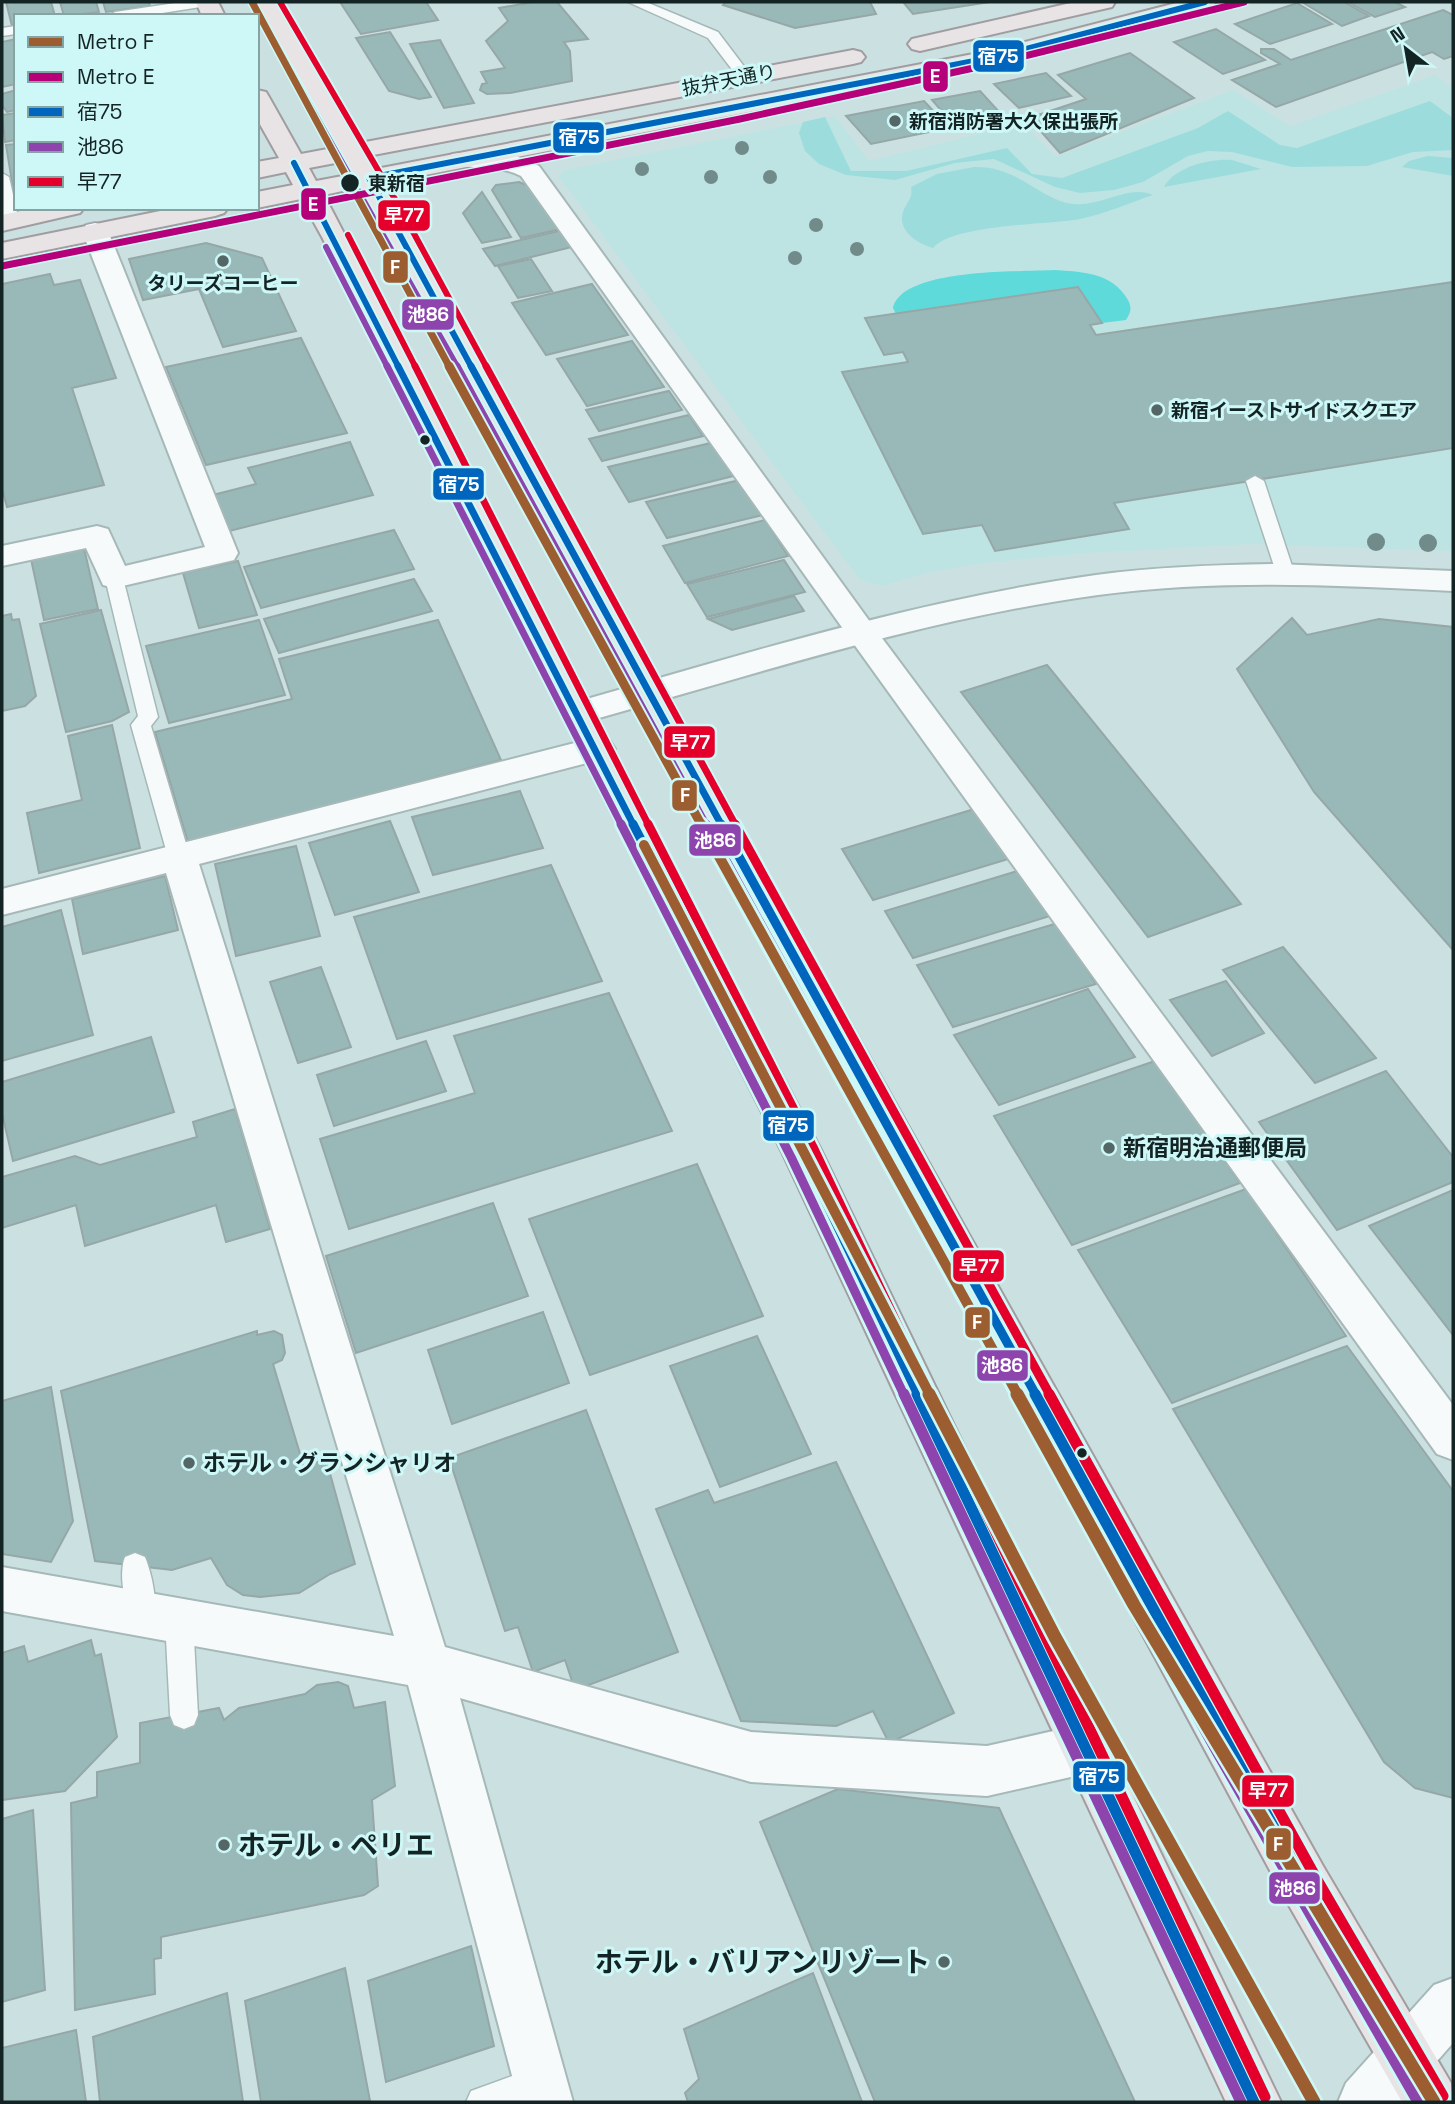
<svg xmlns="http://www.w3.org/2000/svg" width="1455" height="2104" viewBox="0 0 1455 2104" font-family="'Space Grotesk','Noto Sans JP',sans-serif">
<rect width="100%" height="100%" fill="#cbe1e1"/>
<path fill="#bde4e3" d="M1435,75L1453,89V551L1250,544L1089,553L982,563L930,572L882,586L859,579L559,177L564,170L835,116L869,161L1023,123L1055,157L1233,90L1290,126Z"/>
<g fill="#9ddcdc">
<path d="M1430,101L1453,118V150L1413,152L1367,166L1292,167L1232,152L1208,151L1188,156L1143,182L1114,190L1080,193L1055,187L994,159L955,163L895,180L846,175L819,164L805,151L799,133L803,122L825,117L851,171H906L1007,148L1032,174L1062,178L1198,128L1228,111L1280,145L1297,148Z"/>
<path d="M1428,156L1453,158V176L1402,167L1409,161Z"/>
<path d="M1232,160L1261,169L1164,187C1174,167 1211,158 1232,160Z"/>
<path d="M974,167C1020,166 1039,200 1074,204C1100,207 1129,184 1153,195C1129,203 1105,214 1080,219C1047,225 954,224 933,248C918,244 897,231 903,212C907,201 913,199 911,187L937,174Z"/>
</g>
<path fill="#5fdadb" d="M1054,270C1082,272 1112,272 1128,300C1132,308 1131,312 1126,320L1102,323L896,314L893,308C902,268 1020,272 1054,270Z"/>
<g fill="#99b9b9" stroke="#96a7a7" stroke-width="2">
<path d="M6,2H51L55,16H16V25L12,26Z"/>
<path d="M60,2H96L99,12L64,16Z"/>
<path d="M103,2H149L150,6L106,12Z"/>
<path d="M340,2H426L438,20L361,34Z"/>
<path d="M533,2H557L588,39L564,42L570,51L572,81L510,93L487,94L480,90L482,84L487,83L481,72L505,68L486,41L508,21L499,8Z"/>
<path d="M726,2H870L876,14L795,28L723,5Z"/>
<path d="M903,2H990L913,14Z"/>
<path d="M1302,2H1344L1369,16L1342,26Z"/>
<path d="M1348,2H1395L1405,7L1375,17Z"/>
<path d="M1297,3L1332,24L1270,44L1235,24Z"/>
<path d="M1443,10L1453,15V56L1444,59L1432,52L1276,107L1232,80L1280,64L1261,53V49H1274L1291,60Z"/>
<path d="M1216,29L1265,60L1223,74L1174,42Z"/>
<path d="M390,32L431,97L419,99L389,91L356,38Z"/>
<path d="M16,39V84L2,87V42Z"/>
<path d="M440,40L474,103L444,108L410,44Z"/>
<path d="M1130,53L1194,98L1060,153L1029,118L1086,99L1058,75Z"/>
<path d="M1046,73L1071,96L1019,108L994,84Z"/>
<path d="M16,90V110L7,112L2,105V94Z"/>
<path d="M980,91L1002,115L953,124L932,100Z"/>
<path d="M924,101L949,128L871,144L846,116Z"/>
<path d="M16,113V140L5,142L2,115Z"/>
<path d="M16,144V187L13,188L6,145Z"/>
<path d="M519,182L531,187L561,229L521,238L492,190L496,185Z"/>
<path d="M482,192L511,237L482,243L463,213Z"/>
<path d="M559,231L572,247L495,266L483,249Z"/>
<path d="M206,243L262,258L296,331L223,347L199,289L143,300L129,259Z"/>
<path d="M531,259L552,291L518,298L498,266Z"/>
<path d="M50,274L54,285L80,280L116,378L72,388L104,485L7,507L2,489V284Z"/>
<path d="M1453,282V448L1114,503L1129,529L995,551L982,525L923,534L842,372L908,362L903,352L884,355L865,318L1078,287L1102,323L1090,325L1096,335Z"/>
<path d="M592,284L628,335L546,355L512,303Z"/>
<path d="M301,338L347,433L206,465L166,367Z"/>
<path d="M632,341L664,387L587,406L557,359Z"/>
<path d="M669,391L682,410L599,431L586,410Z"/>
<path d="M689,415L703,436L602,461L589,439Z"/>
<path d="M350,442L373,495L229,531L213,495L256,484L248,468Z"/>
<path d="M711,443L733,476L629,502L608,467Z"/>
<path d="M740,480L763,515L667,538L646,502Z"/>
<path d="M765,520L788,556L685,583L663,546Z"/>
<path d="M394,530L414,569L261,608L244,567Z"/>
<path d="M84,548L98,609L44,620L31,559Z"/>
<path d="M784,560L805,592L707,617L687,584Z"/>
<path d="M238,561L257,615L199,628L183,573Z"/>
<path d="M414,579L432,611L279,653L264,619Z"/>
<path d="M794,596L804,611L732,630L708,619Z"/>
<path d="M101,610L129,712L112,721L66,732L40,624Z"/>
<path d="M11,614L12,620L19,619L36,696L25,706L2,711V616Z"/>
<path d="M1292,618L1307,635L1379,619L1453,627V950L1314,792L1237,669Z"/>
<path d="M259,620L285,695L169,723L146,646Z"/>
<path d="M438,620L501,760L188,842L155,732L292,699L279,659Z"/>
<path d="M1047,665L1241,904L1148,937L961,692Z"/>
<path d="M112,725L140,848L39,873L27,813L82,800L68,736Z"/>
<path d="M520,791L543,848L433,875L412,817Z"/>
<path d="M981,807L1015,857L873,900L842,849Z"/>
<path d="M390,821L419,892L335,915L309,843Z"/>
<path d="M296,846L320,936L236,956L215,864Z"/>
<path d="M551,865L602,981L397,1039L354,917Z"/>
<path d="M1021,870L1050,916L913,958L885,911Z"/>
<path d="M165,876L178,930L83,954L72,899Z"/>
<path d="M61,910L93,1035L2,1061V927Z"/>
<path d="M1058,923L1096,984L953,1027L917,965Z"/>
<path d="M1283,947L1376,1058L1315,1083L1223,970Z"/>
<path d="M321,967L351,1047L298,1063L270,982Z"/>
<path d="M1226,981L1264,1033L1212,1056L1170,1000Z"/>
<path d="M1088,989L1135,1057L999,1105L954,1035Z"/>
<path d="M609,993L672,1131L349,1229L320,1139L475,1093L454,1036Z"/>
<path d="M151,1037L174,1112L13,1161L2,1113V1082Z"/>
<path d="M426,1041L446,1091L334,1126L317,1075Z"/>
<path d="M1155,1061L1240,1183L1072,1245L994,1116Z"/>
<path d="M1386,1071L1453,1157V1182L1337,1230L1259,1122Z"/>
<path d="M235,1109L270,1229L226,1242L216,1205L85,1246L76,1205L2,1228V1177L75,1156L100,1165L197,1137L193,1122Z"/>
<path d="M697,1164L763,1316L590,1375L529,1219Z"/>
<path d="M1246,1189L1346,1336L1172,1403L1078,1250Z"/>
<path d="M1453,1190V1335L1369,1226Z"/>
<path d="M493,1203L528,1296L356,1353L326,1256Z"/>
<path d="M543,1312L569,1383L452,1424L428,1350Z"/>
<path d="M257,1331V1335L274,1331L282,1335L285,1353L282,1360L273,1364L304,1467L326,1459L355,1564L330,1574L299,1593L260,1597L243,1595L227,1585L211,1558L172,1570L95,1561L61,1391Z"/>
<path d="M757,1336L811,1454L720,1487L670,1366Z"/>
<path d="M1347,1346L1453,1491V1798L1415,1788L1384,1762L1173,1409Z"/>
<path d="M51,1387L73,1521L51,1562L2,1554V1401Z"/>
<path d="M586,1410L678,1652L575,1690L565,1660L533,1672L518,1627L505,1631L449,1458Z"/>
<path d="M836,1462L954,1713L889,1743L873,1711L836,1726L741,1721L656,1509L708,1490L714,1503Z"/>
<path d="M91,1640L95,1656L101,1654L117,1737L65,1791L2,1800V1653L24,1646L28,1662Z"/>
<path d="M338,1682L348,1686L354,1708L385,1702L395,1786L372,1800L378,1886L364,1895L161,1937V1958L154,1959L155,1994L75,2010L71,1803L97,1797V1772L140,1763V1723L219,1708L224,1720L239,1708L305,1694L317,1685Z"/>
<path d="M838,1789L999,1808L1135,2102H875L760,1822Z"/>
<path d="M33,1810L45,1990L2,2002V1819Z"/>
<path d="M471,1946L494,2046L386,2082L368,1981Z"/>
<path d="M345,1968L370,2101L261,2102L245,2001Z"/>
<path d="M813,1973L862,2102H688L685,2093L699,2079L684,2029Z"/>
<path d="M227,1993L243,2102H100L93,2037Z"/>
<path d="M76,2030L86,2102H2V2048Z"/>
</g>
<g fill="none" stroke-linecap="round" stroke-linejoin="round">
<g stroke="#a6b8b8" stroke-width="3">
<g id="service">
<path d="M182,2H214L207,6L143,16H108L115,12Z"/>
<path d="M628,2H646L718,32L752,77L740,80L708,38Z"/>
<path d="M16,26V34L2,36V28Z"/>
<path d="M2,173L9,177L19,221L11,226L6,224L2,213Z"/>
<path d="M1255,476L1264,481L1295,575L1293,579L1286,581L1277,575L1246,481Z"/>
<path d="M114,572L123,578L158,717L151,726L190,857L186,862H172L168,857L131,725L138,716L105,578Z"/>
<path d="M135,1553L145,1557C152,1574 159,1606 152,1623L142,1627L132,1623C125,1606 118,1574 125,1557Z"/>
<path d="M179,1607L189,1611L193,1620L198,1715L194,1725L184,1729L174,1725L170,1715L165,1620L169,1611Z"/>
<path d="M540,2066L551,2071L556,2082L551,2093L528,2102H466L471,2091Z"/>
</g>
</g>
<g stroke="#a6b8b8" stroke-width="4">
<g id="minor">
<path d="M480,151L514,155L539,166L873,626L1453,1405V1460L1437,1454L851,640L521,176C497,164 477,170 452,164L448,159L452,154Z"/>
<path d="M95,223L104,225L108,231L238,553L234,560L114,588L103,585L86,548L2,566V546L97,526L108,529L125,566L205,547L82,231L86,225Z"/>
<path d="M598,737L610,741L615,749L610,757L199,864L445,1647L751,1732L987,1746L1084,1724L1101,1732L1109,1749L1101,1766L1084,1774L987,1796L751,1782L460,1698L573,2102H519L408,1685L2,1611V1567L394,1636L166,873L2,915V889Z"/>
<path d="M1453,1978V2043L1401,2102H1338L1346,2083L1434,1985Z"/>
</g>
</g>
<g stroke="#a6b8b8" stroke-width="4">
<path id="tertiary" d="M1276,564L1453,571V591C1335,585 1216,579 1098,595C921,619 750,676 578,724L566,721L561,713L566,705C741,655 916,600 1096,575C1156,567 1216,565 1276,564Z"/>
</g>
<g stroke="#a09da1" stroke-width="4">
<g id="primary">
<path d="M196,2H218L225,16H202Z"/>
<path d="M255,2H277L360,143L853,50L861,52L865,57L861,62L853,64L368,156L376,169L994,50L1180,2H1216L1213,7L995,64L384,183L666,694L1323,1866L1451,2083L1453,2102H1402L1287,1902L375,212L361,187L324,195L822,1152L1281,2102H1226L782,1152L322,237L301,199L257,208V192L293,185L286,172L257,178V162L279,158L257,119V90L266,92L269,97L301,154L338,147ZM346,161L353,174L316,181L309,168Z"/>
<path d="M1075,2H1115L1112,7L920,51L912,49L908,44L912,39Z"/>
<path d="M34,208H84L80,213L2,231V215Z"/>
<path d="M175,208H228L224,213L215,216L2,259V243Z"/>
</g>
</g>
<use href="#service" fill="#f7fafa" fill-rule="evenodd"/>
<use href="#minor" fill="#f7fafa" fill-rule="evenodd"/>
<use href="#tertiary" fill="#f7fafa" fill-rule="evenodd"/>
<use href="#primary" fill="#e8e3e5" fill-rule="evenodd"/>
<g stroke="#cef8f7" stroke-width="10">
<g id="bus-1-far3">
<path d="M294,163L399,368"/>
<path d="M369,178L472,368"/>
<path d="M369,178L995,57L1205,2"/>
</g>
</g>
<g stroke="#cef8f7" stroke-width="11">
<g id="bus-1-far2">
<path d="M398,366L634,826"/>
<path d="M471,366L722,826"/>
</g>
</g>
<g stroke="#cef8f7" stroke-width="14">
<g id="bus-1-far1">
<path d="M633,824L802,1152L918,1395"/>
<path d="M721,824L1036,1395"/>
</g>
</g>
<g stroke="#cef8f7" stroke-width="17">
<g id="bus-1">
<path d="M917,1394L1254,2102"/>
<path d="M1035,1394L1305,1884L1432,2102"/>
</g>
</g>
<g stroke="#cef8f7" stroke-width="10">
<g id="bus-2-far3">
<path d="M255,8L458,368"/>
<path d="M326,247L388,368"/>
</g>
</g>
<g stroke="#cef8f7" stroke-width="11">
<g id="bus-2-far2">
<path d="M387,366L622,826"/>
<path d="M457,366L707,826"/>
</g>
</g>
<g stroke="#cef8f7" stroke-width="14">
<g id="bus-2-far1">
<path d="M621,824L791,1157L904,1395"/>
<path d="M706,824L1019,1395"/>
</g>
</g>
<g stroke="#cef8f7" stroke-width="17">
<g id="bus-2">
<path d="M904,1394L1241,2102"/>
<path d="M1018,1394L1219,1755L1418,2102"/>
</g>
</g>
<g stroke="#cef8f7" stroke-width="10">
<g id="bus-3-far3">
<path d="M280,2L399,206L487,368"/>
<path d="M348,235L416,368"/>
</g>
</g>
<g stroke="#cef8f7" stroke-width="11">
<g id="bus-3-far2">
<path d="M415,366L649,826"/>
<path d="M486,366L736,826"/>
</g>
</g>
<g stroke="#cef8f7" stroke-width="14">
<g id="bus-3-far1">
<path d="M648,824L813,1147L931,1395"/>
<path d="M735,824L1050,1395"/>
</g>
</g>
<g stroke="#cef8f7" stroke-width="17">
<g id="bus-3">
<path d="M930,1394L1265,2097"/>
<path d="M1049,1394L1316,1878L1443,2096"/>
</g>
</g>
<use href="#bus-1-far3" stroke="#0065bd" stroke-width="6"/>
<use href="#bus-1-far2" stroke="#0065bd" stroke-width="7"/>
<use href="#bus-1-far1" stroke="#0065bd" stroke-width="9"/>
<use href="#bus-1" stroke="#0065bd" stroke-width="11"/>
<use href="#bus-2-far3" stroke="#8e44ad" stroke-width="6"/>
<use href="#bus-2-far2" stroke="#8e44ad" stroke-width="7"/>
<use href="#bus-2-far1" stroke="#8e44ad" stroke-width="9"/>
<use href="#bus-2" stroke="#8e44ad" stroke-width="11"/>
<use href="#bus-3-far3" stroke="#e4002b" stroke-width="6"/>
<use href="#bus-3-far2" stroke="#e4002b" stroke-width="7"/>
<use href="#bus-3-far1" stroke="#e4002b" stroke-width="9"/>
<use href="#bus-3" stroke="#e4002b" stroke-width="11"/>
<g stroke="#cef8f7" stroke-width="10">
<path id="metro-1-far3" d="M252,2L450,368"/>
</g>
<g stroke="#cef8f7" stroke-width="13">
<path id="metro-1-far2" d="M449,366L702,826"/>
</g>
<g stroke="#cef8f7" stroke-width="16">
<g id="metro-1-far1">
<path d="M701,824L1018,1395"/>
<path d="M644,845L930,1395"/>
</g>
</g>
<g stroke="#cef8f7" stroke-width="18">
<g id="metro-1">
<path d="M929,1394L1055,1637L1314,2102"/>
<path d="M1017,1394L1134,1605L1434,2102"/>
</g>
</g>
<g stroke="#cef8f7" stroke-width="10">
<path id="metro-2" d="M2,266L740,119L992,64L1244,2"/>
</g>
<use href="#metro-1-far3" stroke="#9c5e31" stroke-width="7"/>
<use href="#metro-1-far2" stroke="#9c5e31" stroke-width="9"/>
<use href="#metro-1-far1" stroke="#9c5e31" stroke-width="10"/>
<use href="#metro-1" stroke="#9c5e31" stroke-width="13"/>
<use href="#metro-2" stroke="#b6007a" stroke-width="7"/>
</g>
<g fill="#718a8a">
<circle cx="742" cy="148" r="7"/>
<circle cx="642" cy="169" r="7"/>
<circle cx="711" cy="177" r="7"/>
<circle cx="770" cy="177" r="7"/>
<circle cx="816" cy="225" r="7"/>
<circle cx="857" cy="249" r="7"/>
<circle cx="795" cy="258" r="7"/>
<circle cx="1376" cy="542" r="9"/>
<circle cx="1428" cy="543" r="9"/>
</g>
<g fill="#546666" stroke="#cef8f7" stroke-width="2.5">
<circle cx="895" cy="121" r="7"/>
<circle cx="223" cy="261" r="7"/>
<circle cx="1157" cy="410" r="7"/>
<circle cx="1109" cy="1148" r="7"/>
<circle cx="189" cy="1463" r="7"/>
<circle cx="224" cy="1845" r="7"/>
<circle cx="944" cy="1962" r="7"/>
</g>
<g fill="#142424" stroke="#cef8f7" stroke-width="2.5">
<circle cx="350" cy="183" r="10"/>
<circle cx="425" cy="440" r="6"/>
<circle cx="1082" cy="1453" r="6"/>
</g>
<g text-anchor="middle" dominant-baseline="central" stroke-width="6" stroke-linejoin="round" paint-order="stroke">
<g font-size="19" fill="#142424" stroke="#cef8f7">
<text transform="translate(729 80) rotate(-11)">抜弁天通り</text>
</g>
<g font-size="19" font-weight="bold" fill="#142424" stroke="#cef8f7" text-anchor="start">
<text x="909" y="121">新宿消防署大久保出張所</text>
<text x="223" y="283" text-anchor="middle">タリーズコーヒー</text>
<text x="1171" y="410">新宿イーストサイドスクエア</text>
</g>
<g font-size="19" font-weight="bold" fill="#142424" stroke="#cef8f7" text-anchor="start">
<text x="368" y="183">東新宿</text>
</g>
<g font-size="23" font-weight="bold" fill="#142424" stroke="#cef8f7" text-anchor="start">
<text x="1123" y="1148">新宿明治通郵便局</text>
<text x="203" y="1463">ホテル・グランシャリオ</text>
</g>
<g font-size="28" font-weight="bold" fill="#142424" stroke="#cef8f7" text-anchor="start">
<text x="238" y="1845">ホテル・ペリエ</text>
<text x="930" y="1962" text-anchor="end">ホテル・バリアンリゾート</text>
</g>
</g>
<g stroke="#cef8f7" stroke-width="2.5">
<rect x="972" y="39" width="53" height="34" rx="7" fill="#0065bd"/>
<rect x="922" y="60" width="27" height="33" rx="7" fill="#b6007a"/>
<rect x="552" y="121" width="53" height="33" rx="7" fill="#0065bd"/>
<rect x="300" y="187" width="27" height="34" rx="7" fill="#b6007a"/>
<rect x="377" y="199" width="54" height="33" rx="7" fill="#e4002b"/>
<rect x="382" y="250" width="27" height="34" rx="7" fill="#9c5e31"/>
<rect x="401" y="298" width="54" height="33" rx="7" fill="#8e44ad"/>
<rect x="432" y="467" width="53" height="34" rx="7" fill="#0065bd"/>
<rect x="663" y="725" width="53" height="34" rx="7" fill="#e4002b"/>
<rect x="671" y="779" width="27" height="33" rx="7" fill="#9c5e31"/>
<rect x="688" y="823" width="54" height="34" rx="7" fill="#8e44ad"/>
<rect x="762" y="1109" width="53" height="33" rx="7" fill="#0065bd"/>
<rect x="952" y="1249" width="53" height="34" rx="7" fill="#e4002b"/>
<rect x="964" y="1306" width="27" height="33" rx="7" fill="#9c5e31"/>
<rect x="976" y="1349" width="53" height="33" rx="7" fill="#8e44ad"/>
<rect x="1072" y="1760" width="54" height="33" rx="7" fill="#0065bd"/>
<rect x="1241" y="1774" width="54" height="34" rx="7" fill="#e4002b"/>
<rect x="1265" y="1827" width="27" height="34" rx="7" fill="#9c5e31"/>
<rect x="1268" y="1871" width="53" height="34" rx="7" fill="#8e44ad"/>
</g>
<g font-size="19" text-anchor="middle" font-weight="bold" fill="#fff">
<text x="998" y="63">宿75</text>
<text x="935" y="83">E</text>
<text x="579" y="144">宿75</text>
<text x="313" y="211">E</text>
<text x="404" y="222">早77</text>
<text x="395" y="274">F</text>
<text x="428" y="321">池86</text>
<text x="459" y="491">宿75</text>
<text x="690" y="749">早77</text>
<text x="685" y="802">F</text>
<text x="715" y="847">池86</text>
<text x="788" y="1132">宿75</text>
<text x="979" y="1273">早77</text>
<text x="977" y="1329">F</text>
<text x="1002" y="1372">池86</text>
<text x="1099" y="1783">宿75</text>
<text x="1268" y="1797">早77</text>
<text x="1278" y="1851">F</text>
<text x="1295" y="1895">池86</text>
</g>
<rect width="1455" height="2104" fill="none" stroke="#142424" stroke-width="7"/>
<rect x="14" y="14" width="245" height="196" fill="#cef8f7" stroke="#84a3a3" stroke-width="2"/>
<rect x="28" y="37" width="35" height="10" fill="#9c5e31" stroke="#84a3a3" stroke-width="2"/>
<text x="77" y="49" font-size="21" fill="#142424">Metro F</text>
<rect x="28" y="72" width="35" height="10" fill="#b6007a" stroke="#84a3a3" stroke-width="2"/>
<text x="77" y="84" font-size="21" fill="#142424">Metro E</text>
<rect x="28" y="107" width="35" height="10" fill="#0065bd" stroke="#84a3a3" stroke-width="2"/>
<text x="77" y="119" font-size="21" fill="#142424">宿75</text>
<rect x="28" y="142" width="35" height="10" fill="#8e44ad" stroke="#84a3a3" stroke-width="2"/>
<text x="77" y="154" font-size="21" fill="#142424">池86</text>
<rect x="28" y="177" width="35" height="10" fill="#e4002b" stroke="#84a3a3" stroke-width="2"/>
<text x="77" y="189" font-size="21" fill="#142424">早77</text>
<g transform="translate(1406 49) rotate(329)" stroke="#cef8f7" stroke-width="5" paint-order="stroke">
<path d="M0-5L12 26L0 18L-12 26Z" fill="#142424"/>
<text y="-10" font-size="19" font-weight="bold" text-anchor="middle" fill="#142424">N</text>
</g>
</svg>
